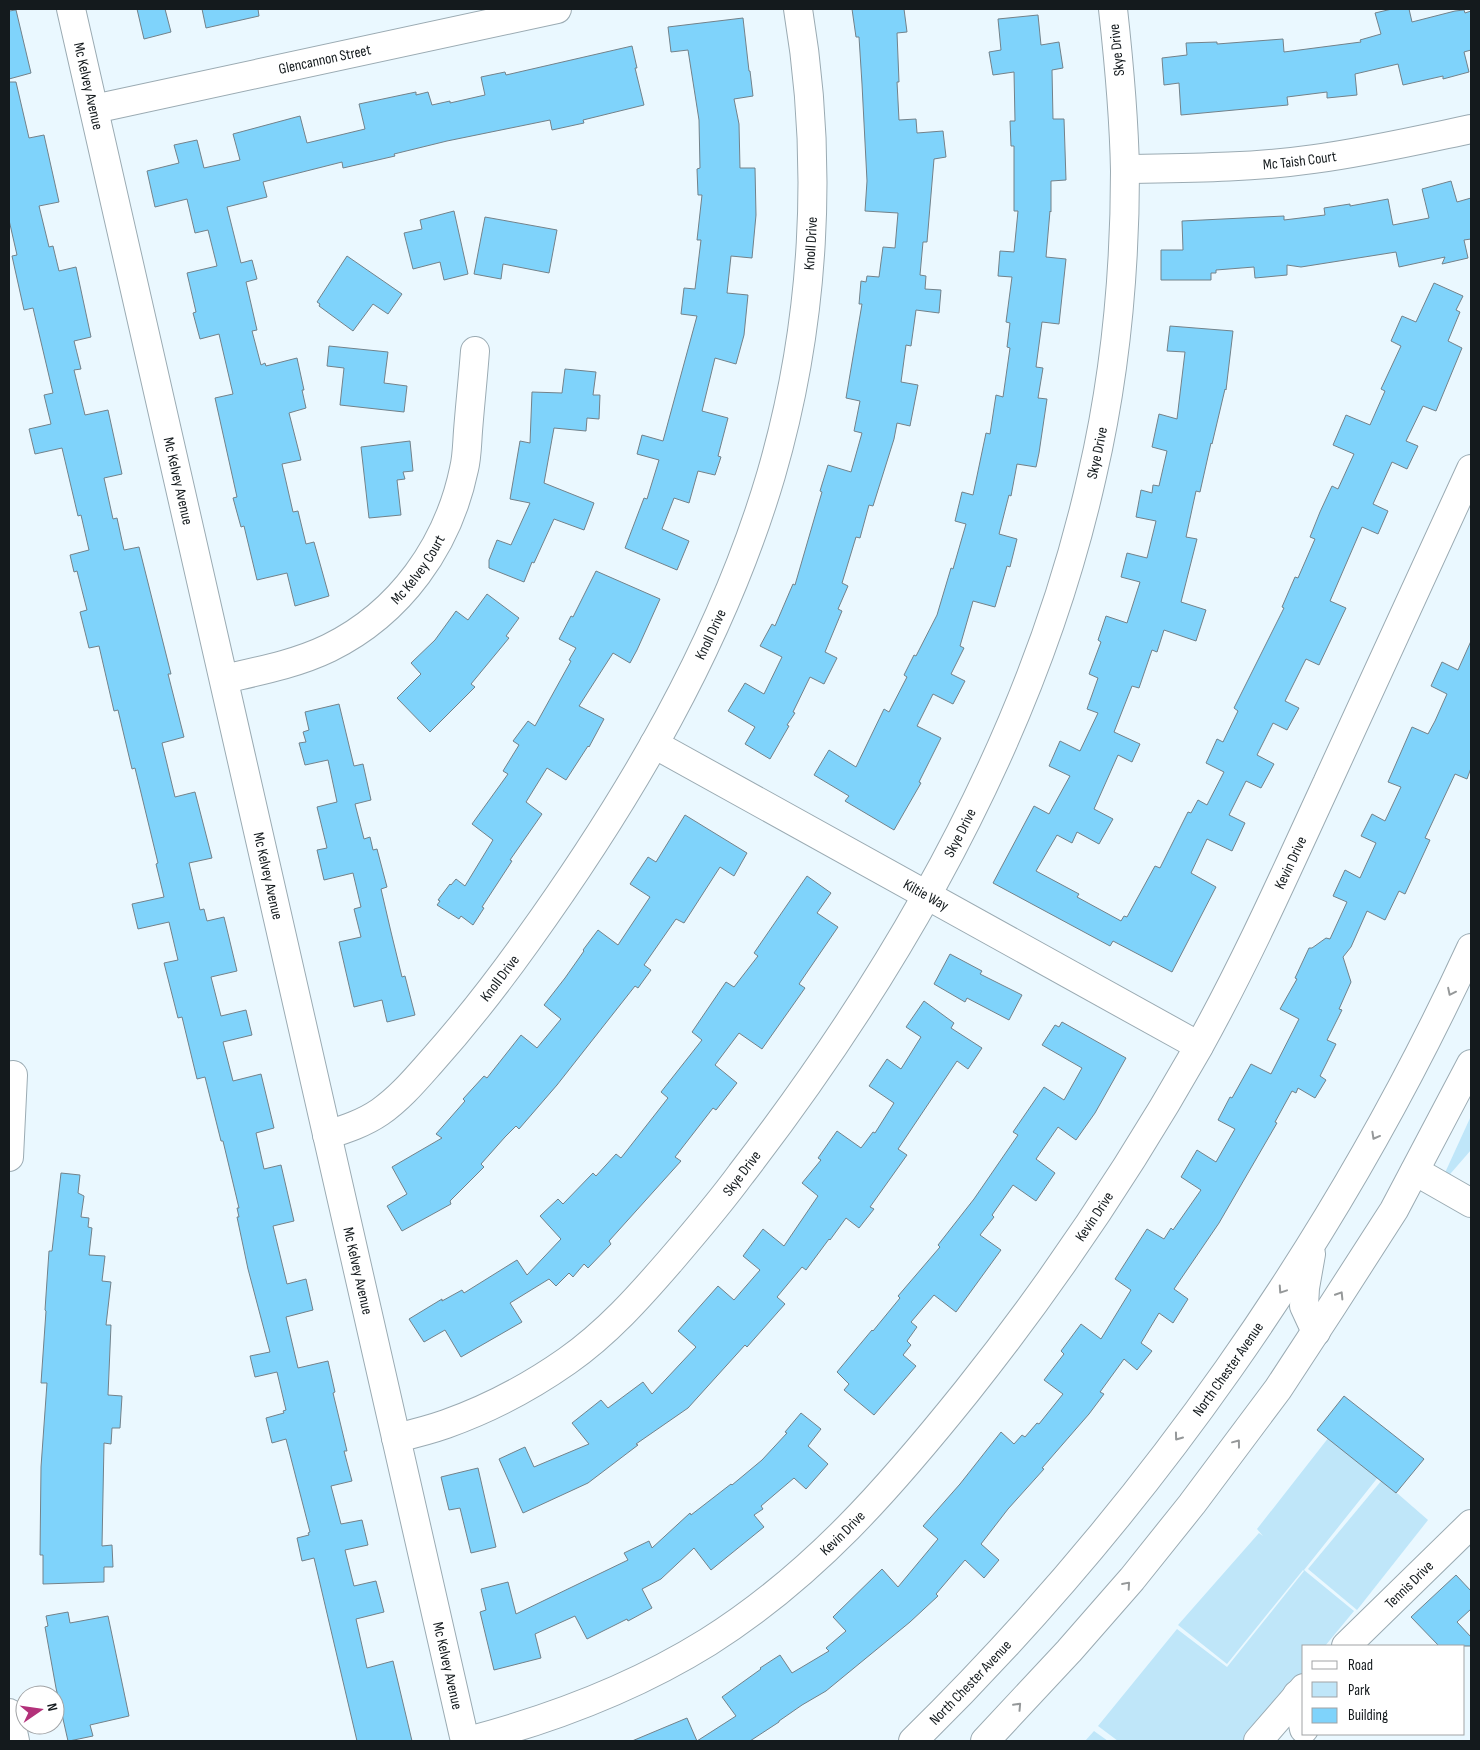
<svg xmlns="http://www.w3.org/2000/svg" width="1480" height="1750" viewBox="0 0 1480 1750" font-family="'Sofia Sans Condensed',sans-serif">
<rect width="100%" height="100%" fill="#eaf8ff"/>
<g fill="#bfe6f9">
<path d="M1471,1116V1150L1438,1188Z"/>
<path d="M1329,1437L1379,1476L1304,1570L1354,1611L1325,1646H1304V1672L1250,1741H1118L1098,1726L1177,1629L1227,1667L1304,1571L1303,1570L1227,1664L1178,1625L1259,1533L1263,1536L1257,1529Z"/>
<path d="M1382,1480L1428,1520L1357,1610L1308,1569Z"/>
<path d="M1094,1731L1108,1741H1085Z"/>
</g>
<g fill="#7fd3fb" stroke="#73828a">
<path d="M137,9H165L171,32L144,39Z"/>
<path d="M202,9H258L259,16L206,28Z"/>
<path d="M852,9H904L907,32L897,33L899,82H897L899,120L916,119L917,133L943,131L946,157L934,159L927,242H923L920,275L926,276L925,289L941,290L939,313L916,310L911,346L906,345L901,382L918,385L910,426L897,423L894,439L873,506L869,505L860,538L856,537L842,583L848,586L838,609L842,611L825,652L837,658L824,684L810,677L793,712L795,713L787,725L789,726L770,759L745,744L755,727L728,711L745,683L764,694L782,657L760,646L772,624L775,626L793,584L795,585L822,492L820,491L828,465L851,472L862,433L854,431L860,401L846,398L862,304H859L861,281L866,282L867,276L879,277L883,247L895,248L898,213L865,211L867,181L862,84L859,37H856Z"/>
<path d="M1392,9H1409L1412,22L1455,11L1464,10L1465,13L1471,11V50L1464,52L1469,72L1443,79V76L1403,85L1398,64L1355,74L1357,95L1327,98V92L1287,97L1288,105L1181,115L1179,83L1164,85L1162,58L1187,55L1186,43L1217,42V44L1283,39L1284,52L1361,42L1360,40L1381,34L1375,13Z"/>
<path d="M16,10L31,73L9,79V11Z"/>
<path d="M1038,15L1041,45L1059,42L1063,68L1052,70L1053,119H1064L1066,180L1051,181V212L1050,211L1046,257L1066,259L1059,324L1042,322L1036,367L1043,368L1038,398L1047,399L1039,453L1036,467L1017,464L1011,496L1009,495L999,534L1017,539L1010,567L1007,566L995,607L973,601L960,646L964,648L951,674L965,681L953,704L933,694L917,726L941,738L919,782L921,783L894,830L845,801L849,796L814,775L829,750L856,767L884,709L889,712L907,677L904,675L914,655L916,656L937,615L951,568L953,569L966,524L955,521L962,492L973,495L986,433L990,434L996,395L1003,397L1010,348L1007,347L1010,323L1006,322L1012,277L998,276L1000,251L1014,252L1018,211H1014V146H1011L1010,121H1015L1014,72L993,75L989,52L1001,50L998,19Z"/>
<path d="M743,18L749,71H750L753,96L734,99L739,124L740,168H755L756,215L752,258L731,256L727,293L748,295L744,335L736,364L715,358L702,411L728,418L718,456L721,457L715,475L698,471L689,503L674,498L662,529L689,541L677,570L625,548L644,498L647,499L659,460L637,454L642,435L663,441L697,316L681,314L684,288L695,289L701,240H697L702,195H698L697,169L700,168L699,120L688,50L671,52L668,27Z"/>
<path d="M632,46L637,68H635L644,105L583,120L584,123L552,130L550,120L447,141L394,154L395,156L343,168L342,162L263,182L267,197L227,207L241,263L252,260L257,279L246,282L257,330L252,331L261,365L265,363L266,366L297,358L304,390H302L306,408L289,413L301,460L282,464L293,512L298,511L306,544L314,542L329,596L295,606L287,573L257,580L244,526L241,527L233,498L237,497L215,398L233,394L219,334L200,339L193,313L196,312L187,273L217,266L208,230L195,233L187,199L155,207L147,171L179,163L174,145L197,140L204,168L240,160L233,134L300,116L307,143L365,129L359,104L416,92V95L428,92L432,105L450,101V103L485,95L481,77L505,72L506,75Z"/>
<path d="M9,82H16L29,138L44,135L59,202L39,206L49,247L53,246L59,271L76,267L91,337L74,341L81,369L74,370L85,415L108,410L122,474L104,478L113,519L117,518L124,550L139,547L171,674H168L184,737L162,743L175,797L195,792L212,858L189,863L200,910L204,909L207,921L224,917L237,971L211,977L221,1016L246,1010L252,1035L223,1042L233,1081L261,1074L274,1128L256,1133L264,1169L281,1165L294,1221L273,1226L287,1284L306,1279L313,1310L286,1317L298,1368L328,1361L335,1392L333,1393L347,1451H344L352,1481L331,1486L341,1524L362,1520L368,1545L345,1550L354,1586L376,1581L384,1612L356,1619L367,1668L393,1661L412,1741H357L314,1558L302,1561L297,1538L309,1535L308,1533L310,1532L286,1439L272,1443L266,1418L284,1413L283,1411L286,1410L277,1372L255,1377L250,1356L270,1352L248,1269L237,1217H239L237,1208H239L223,1141H221L205,1077L197,1079L182,1017L178,1018L164,963L178,960L169,922L138,929L132,904L164,897L156,864L158,863L135,768L132,769L118,710L114,711L99,646L89,648L80,612L87,610L77,571L74,572L70,555L89,550L81,515L78,516L62,448L35,454L29,429L51,424L44,395L53,393L33,308L24,310L12,256L17,255L9,220Z"/>
<path d="M1451,181L1457,202L1471,198V239L1464,240L1468,258L1442,264L1445,257L1399,267L1396,252L1301,267L1287,265V275L1255,278L1254,267L1216,270V273H1211V280H1161V250H1183L1182,221L1284,216V220L1325,215L1324,208L1350,204V206L1388,199L1393,225L1429,218L1422,189Z"/>
<path d="M454,211L468,274L444,280L440,262L413,269L404,233L422,229L420,220Z"/>
<path d="M485,217L557,230L549,273L503,264L501,279L474,274Z"/>
<path d="M347,256L402,294L388,314L373,304L353,331L319,306L320,304L317,302Z"/>
<path d="M1434,283L1463,296L1456,310L1460,312L1448,341L1462,348L1436,411L1423,406L1406,441L1418,446L1407,469L1392,462L1373,504L1388,511L1378,534L1362,527L1330,601L1346,608L1319,665L1306,659L1285,701L1299,708L1287,730L1273,723L1257,755L1274,764L1261,788L1246,781L1229,815L1245,823L1232,851L1207,839L1191,873L1216,887L1172,972L1113,941L1110,946L993,883L1034,806L1049,814L1070,776L1049,766L1060,741L1080,751L1098,713L1087,709L1098,678L1089,674L1101,642L1098,640L1106,616L1127,623L1140,582L1121,577L1127,553L1147,558L1156,521L1136,517L1141,490L1152,493L1153,485L1159,486L1167,451L1152,447L1159,414L1177,419L1185,352L1167,351L1170,326L1233,331L1226,390L1225,389L1212,444L1211,443L1200,492L1196,491L1186,537L1197,539L1181,602L1206,610L1196,641L1164,630L1157,652L1152,650L1139,688L1132,686L1114,732L1140,744L1132,762L1118,755L1094,809L1113,819L1099,844L1077,832L1072,843L1057,835L1036,871L1079,894L1077,897L1121,921L1124,916L1127,917L1155,866L1160,868L1188,812L1191,813L1198,800L1207,805L1224,772L1206,763L1217,739L1223,742L1238,711L1234,708L1284,608L1282,607L1295,577L1298,578L1315,539L1310,537L1320,512L1332,486L1338,489L1354,454L1333,445L1346,415L1370,425L1385,391L1381,389L1401,346L1391,341L1402,316L1416,322Z"/>
<path d="M329,346L388,352L384,383L407,386L404,412L340,405L344,368L327,366Z"/>
<path d="M565,369L596,372L593,395H600L599,419L587,418L586,431L554,428L544,483L594,503L584,530L554,519L534,563L532,562L524,582L489,568V560L497,540L511,545L530,503L510,499L520,441L530,443L532,392L562,393Z"/>
<path d="M410,441L413,471L403,472L405,479L397,480L401,515L369,518L361,447Z"/>
<path d="M596,571L660,599L637,650L630,663L613,653L579,706L604,719L589,747L588,746L566,780L547,768L526,802L542,814L510,860L512,861L482,907L484,908L473,925L461,916L459,919L437,905L440,901L438,900L450,884L451,885L456,879L465,886L493,840L472,824L508,774L503,771L519,745L513,741L528,721L535,726L571,661L569,660L576,648L559,639L571,616L573,617Z"/>
<path d="M487,594L519,618L506,636L509,638L471,684L475,687L430,732L397,698L421,674L411,663L435,640L456,611L468,620Z"/>
<path d="M1471,641V768L1467,779L1455,774L1425,838L1430,840L1405,894L1399,891L1385,920L1367,911L1351,947L1343,957L1351,982L1339,1009L1342,1010L1327,1040L1336,1044L1320,1076L1326,1080L1315,1098L1298,1088L1296,1093L1292,1091L1275,1122L1277,1123L1219,1223L1174,1289L1188,1299L1173,1323L1159,1313L1141,1343L1152,1351L1137,1370L1124,1359L1100,1392L1104,1394L1089,1414L1042,1468L1044,1469L1008,1509L981,1544L999,1560L984,1578L965,1560L936,1594L938,1596L910,1622L826,1691L802,1705L779,1721V1722L750,1741H697L736,1716L722,1697L761,1669L760,1668L780,1655L792,1673L829,1651L826,1648L846,1631L833,1617L882,1569L898,1587L938,1539L923,1526L960,1484L1001,1432L1014,1444L1022,1435L1025,1437L1037,1423L1039,1424L1063,1394L1044,1380L1064,1354L1061,1351L1081,1324L1101,1339L1131,1290L1115,1279L1147,1229L1164,1239L1171,1228L1173,1230L1201,1190L1181,1177L1197,1150L1216,1162L1235,1129L1218,1120L1230,1097L1232,1098L1251,1064L1271,1074L1299,1019L1280,1009L1297,979L1295,978L1309,948H1312L1326,938L1330,939L1347,902L1333,896L1345,870L1360,878L1376,843L1361,836L1372,814L1385,821L1401,787L1388,782L1412,727L1428,734L1435,721L1447,694L1431,686L1442,662L1458,670Z"/>
<path d="M339,704L354,766L363,764L371,800L355,804L364,839L370,837L373,850L377,849L387,887L381,889L391,932L402,977L405,976L415,1015L387,1022L382,1000L354,1007L339,942L361,937L354,909L361,907L353,873L324,880L317,850L327,848L317,807L337,802L328,760L305,765L299,743L306,742L303,732L309,730L305,712Z"/>
<path d="M685,815L747,853L734,876L720,867L684,923L676,919L644,965L651,970L638,988L635,986L557,1085L519,1129L516,1126L505,1137L481,1164L484,1167L450,1201L451,1204L402,1231L387,1206L407,1194L392,1167L442,1138L436,1134L465,1101L463,1099L484,1076L487,1078L521,1035L537,1048L561,1019L544,1005L565,978L584,951L583,950L598,930L618,945L650,897L630,884L648,857L656,862Z"/>
<path d="M807,876L831,893L817,913L838,927L799,984L805,988L762,1049L739,1033L715,1065L737,1083L716,1110L713,1108L675,1157L681,1161L609,1241L611,1244L588,1268L584,1264L573,1277L569,1273L556,1286L549,1279L510,1303L522,1322L461,1357L445,1330L424,1342L409,1319L442,1299V1301L462,1290L464,1293L517,1260L527,1275L561,1239L540,1216L558,1199L563,1204L593,1173L596,1176L616,1154L621,1158L668,1098L661,1092L702,1040L692,1032L726,982L734,987L758,956L754,953Z"/>
<path d="M950,954L982,971L980,974L1022,995L1009,1020L967,998L965,1002L934,984Z"/>
<path d="M924,1001L954,1023L951,1028L982,1048L968,1069L957,1061L898,1149L907,1155L870,1207L874,1209L859,1228L846,1218L830,1240L829,1239L806,1270L802,1267L777,1297L785,1304L747,1347L745,1345L688,1408L636,1444L638,1445L588,1483L523,1513L499,1459L525,1447L534,1467L589,1444L572,1423L601,1400L608,1408L643,1382L652,1394L696,1347L678,1331L718,1286L734,1300L760,1270L743,1256L763,1229L784,1246L818,1196L802,1183L821,1160L818,1158L837,1131L861,1148L873,1132L875,1133L894,1103L869,1086L887,1059L901,1069L921,1037L906,1027Z"/>
<path d="M1062,1022L1126,1058L1095,1113L1076,1140L1058,1127L1036,1159L1055,1173L1036,1201L1013,1185L992,1215L994,1217L980,1235L1001,1250L956,1312L934,1295L911,1322L917,1327L907,1341L911,1345L903,1355L916,1366L874,1415L844,1390L849,1384L837,1372L872,1330L873,1331L900,1298L898,1296L940,1247L938,1245L974,1199L1018,1135L1013,1132L1044,1087L1064,1100L1082,1068L1042,1045L1055,1025L1059,1027Z"/>
<path d="M61,1173L80,1175L78,1193L84,1196L81,1217L89,1218L88,1227L92,1228L89,1255L105,1256L102,1281L111,1282L106,1325H111L108,1395L122,1396L120,1428H112L111,1444L104,1443L102,1546L112,1545L113,1567H104V1582L43,1584V1555H40L41,1467L47,1383H41L46,1311L45,1310L49,1251H52Z"/>
<path d="M1344,1396L1424,1459L1396,1493L1317,1430Z"/>
<path d="M801,1413L821,1429L808,1446L828,1464L806,1489L794,1478L761,1506L763,1509L754,1515L764,1527L711,1570L694,1548L661,1579L642,1589L652,1608L628,1621L627,1619L587,1639L575,1616L535,1634L541,1658L494,1670L480,1612L486,1610L481,1589L508,1582L516,1614L628,1560L624,1553L649,1541L652,1548L690,1513L691,1515L731,1484L732,1485L762,1460L787,1433L785,1432Z"/>
<path d="M478,1468L496,1547L471,1553L460,1508L449,1510L441,1477Z"/>
<path d="M1456,1575L1471,1591V1609L1457,1622L1471,1637V1646H1439L1411,1617Z"/>
<path d="M68,1612L70,1623L108,1616L129,1716L90,1725L93,1736L69,1741H68L56,1688L45,1627L48,1626L46,1616Z"/>
<path d="M687,1718L697,1741H632Z"/>
</g>
<g fill="none" stroke-linecap="round" stroke-linejoin="round">
<g stroke="#9babb3" stroke-width="30">
<g id="minor">
<path id="s1" d="M71,9L465,1741"/>
<path id="s2" d="M94,109L557,9"/>
<path id="s3" d="M1125,169C1188,168 1251,168 1314,159C1367,152 1419,140 1471,129"/>
<path id="s4" d="M224,679C259,671 296,664 329,648C400,613 448,546 464,469C467,457 467,444 468,431C470,405 473,378 475,351"/>
<path id="s5" d="M654,744L1199,1046"/>
<path id="s6" d="M327,1135C346,1129 364,1123 380,1112C400,1098 415,1080 431,1062C465,1024 497,983 527,941C629,799 721,644 771,475C815,324 824,163 798,9"/>
<path d="M9,1157L13,1075"/>
<path d="M1415,1171L1471,1203"/>
<path id="s7" d="M396,1438C413,1434 429,1430 446,1424C488,1409 530,1387 567,1361C607,1333 639,1297 671,1260C695,1232 719,1204 741,1174C899,969 1035,731 1092,476C1115,377 1125,273 1125,171C1124,117 1119,63 1113,9"/>
<path id="s8" d="M1346,1646L1471,1524"/>
<path d="M1297,1695L1304,1729"/>
<path d="M9,1713L15,1741"/>
<path id="s9" d="M468,1741C552,1719 634,1688 708,1642C814,1575 890,1487 967,1391C1053,1283 1130,1168 1198,1048C1246,962 1286,872 1327,783C1375,678 1423,573 1471,469"/>
<path d="M1258,1741L1304,1688"/>
</g>
</g>
<g stroke="#9babb3" stroke-width="30">
<g id="major">
<path d="M1311,1254L1305,1288L1304,1306L1316,1332"/>
<path id="s10" d="M913,1741C1145,1513 1335,1243 1471,948"/>
<path d="M985,1741L1069,1651L1132,1579L1192,1504L1278,1389L1331,1308L1394,1210L1471,1064"/>
</g>
</g>
<use href="#minor" stroke="#fff" stroke-width="28"/>
<use href="#major" stroke="#fff" stroke-width="28"/>
</g>
<defs><path id="oneway-chevron" d="M-2-3.5L2.5 0L-2 3.5" fill="none" stroke-width="1.6" stroke-linecap="round" stroke-linejoin="round" transform="scale(1.25)"/></defs>
<g stroke="#959899">
<use href="#oneway-chevron" transform="translate(1451 992) rotate(116)"/>
<use href="#oneway-chevron" transform="translate(1375 1136) rotate(119)"/>
<use href="#oneway-chevron" transform="translate(1282 1290) rotate(124)"/>
<use href="#oneway-chevron" transform="translate(1340 1295) rotate(-58)"/>
<use href="#oneway-chevron" transform="translate(1178 1437) rotate(126)"/>
<use href="#oneway-chevron" transform="translate(1237 1443) rotate(-53)"/>
<use href="#oneway-chevron" transform="translate(1127 1585) rotate(-49)"/>
<use href="#oneway-chevron" transform="translate(1018 1706) rotate(-47)"/>
</g>
<g text-anchor="middle" dominant-baseline="central" stroke-width="4" stroke-linejoin="round" paint-order="stroke">
<g font-size="15" fill="#141a1d" stroke="#fff">
<text transform="translate(1117 50) rotate(-96)">Skye Drive</text>
<text stroke="none"><textPath href="#s2" startOffset="236">Glencannon Street</textPath></text>
<text stroke="none"><textPath href="#s1" startOffset="79">Mc Kelvey Avenue</textPath></text>
<text stroke="none"><textPath href="#s3" startOffset="175">Mc Taish Court</textPath></text>
<text stroke="none"><textPath href="#s6" startOffset="1048">Knoll Drive</textPath></text>
<text stroke="none"><textPath href="#s7" startOffset="1256">Skye Drive</textPath></text>
<text stroke="none"><textPath href="#s1" startOffset="484">Mc Kelvey Avenue</textPath></text>
<text stroke="none"><textPath href="#s4" startOffset="230">Mc Kelvey Court</textPath></text>
<text stroke="none"><textPath href="#s6" startOffset="642">Knoll Drive</textPath></text>
<text stroke="none"><textPath href="#s7" startOffset="851">Skye Drive</textPath></text>
<text stroke="none"><textPath href="#s9" startOffset="1244">Kevin Drive</textPath></text>
<text stroke="none"><textPath href="#s1" startOffset="889">Mc Kelvey Avenue</textPath></text>
<text stroke="none"><textPath href="#s5" startOffset="311">Kiltie Way</textPath></text>
<text stroke="none"><textPath href="#s6" startOffset="238">Knoll Drive</textPath></text>
<text stroke="none"><textPath href="#s7" startOffset="446">Skye Drive</textPath></text>
<text stroke="none"><textPath href="#s9" startOffset="839">Kevin Drive</textPath></text>
<text stroke="none"><textPath href="#s1" startOffset="1294">Mc Kelvey Avenue</textPath></text>
<text stroke="none"><textPath href="#s10" startOffset="488">North Chester Avenue</textPath></text>
<text stroke="none"><textPath href="#s9" startOffset="434">Kevin Drive</textPath></text>
<text stroke="none"><textPath href="#s8" startOffset="88">Tennis Drive</textPath></text>
<text stroke="none"><textPath href="#s1" startOffset="1699">Mc Kelvey Avenue</textPath></text>
<text stroke="none"><textPath href="#s10" startOffset="82">North Chester Avenue</textPath></text>
</g>
</g>
<rect width="1480" height="1750" fill="none" stroke="#141a1d" stroke-width="20"/>
<rect x="1302" y="1645" width="162" height="90" fill="#ffffff" stroke="#a1a3a5"/>
<rect x="1312" y="1661" width="25" height="8" fill="#ffffff" stroke="#a1a3a5"/>
<text x="1348" y="1670" font-size="15" fill="#141a1d">Road</text>
<rect x="1312" y="1682" width="25" height="15" fill="#bfe6f9" stroke="#a1a3a5"/>
<text x="1348" y="1695" font-size="15" fill="#141a1d">Park</text>
<rect x="1312" y="1708" width="25" height="15" fill="#7fd3fb" stroke="#a1a3a5"/>
<text x="1348" y="1720" font-size="15" fill="#141a1d">Building</text>
<g transform="translate(40 1710) rotate(77)"><circle r="24" fill="#ffffff" stroke="#a1a3a5"/>
<path d="M0-4L9 19L0 12L-9 19Z" fill="#b3317a"/>
<text y="-8" font-size="14" font-weight="bold" text-anchor="middle" fill="#141a1d">N</text>
</g>
</svg>
